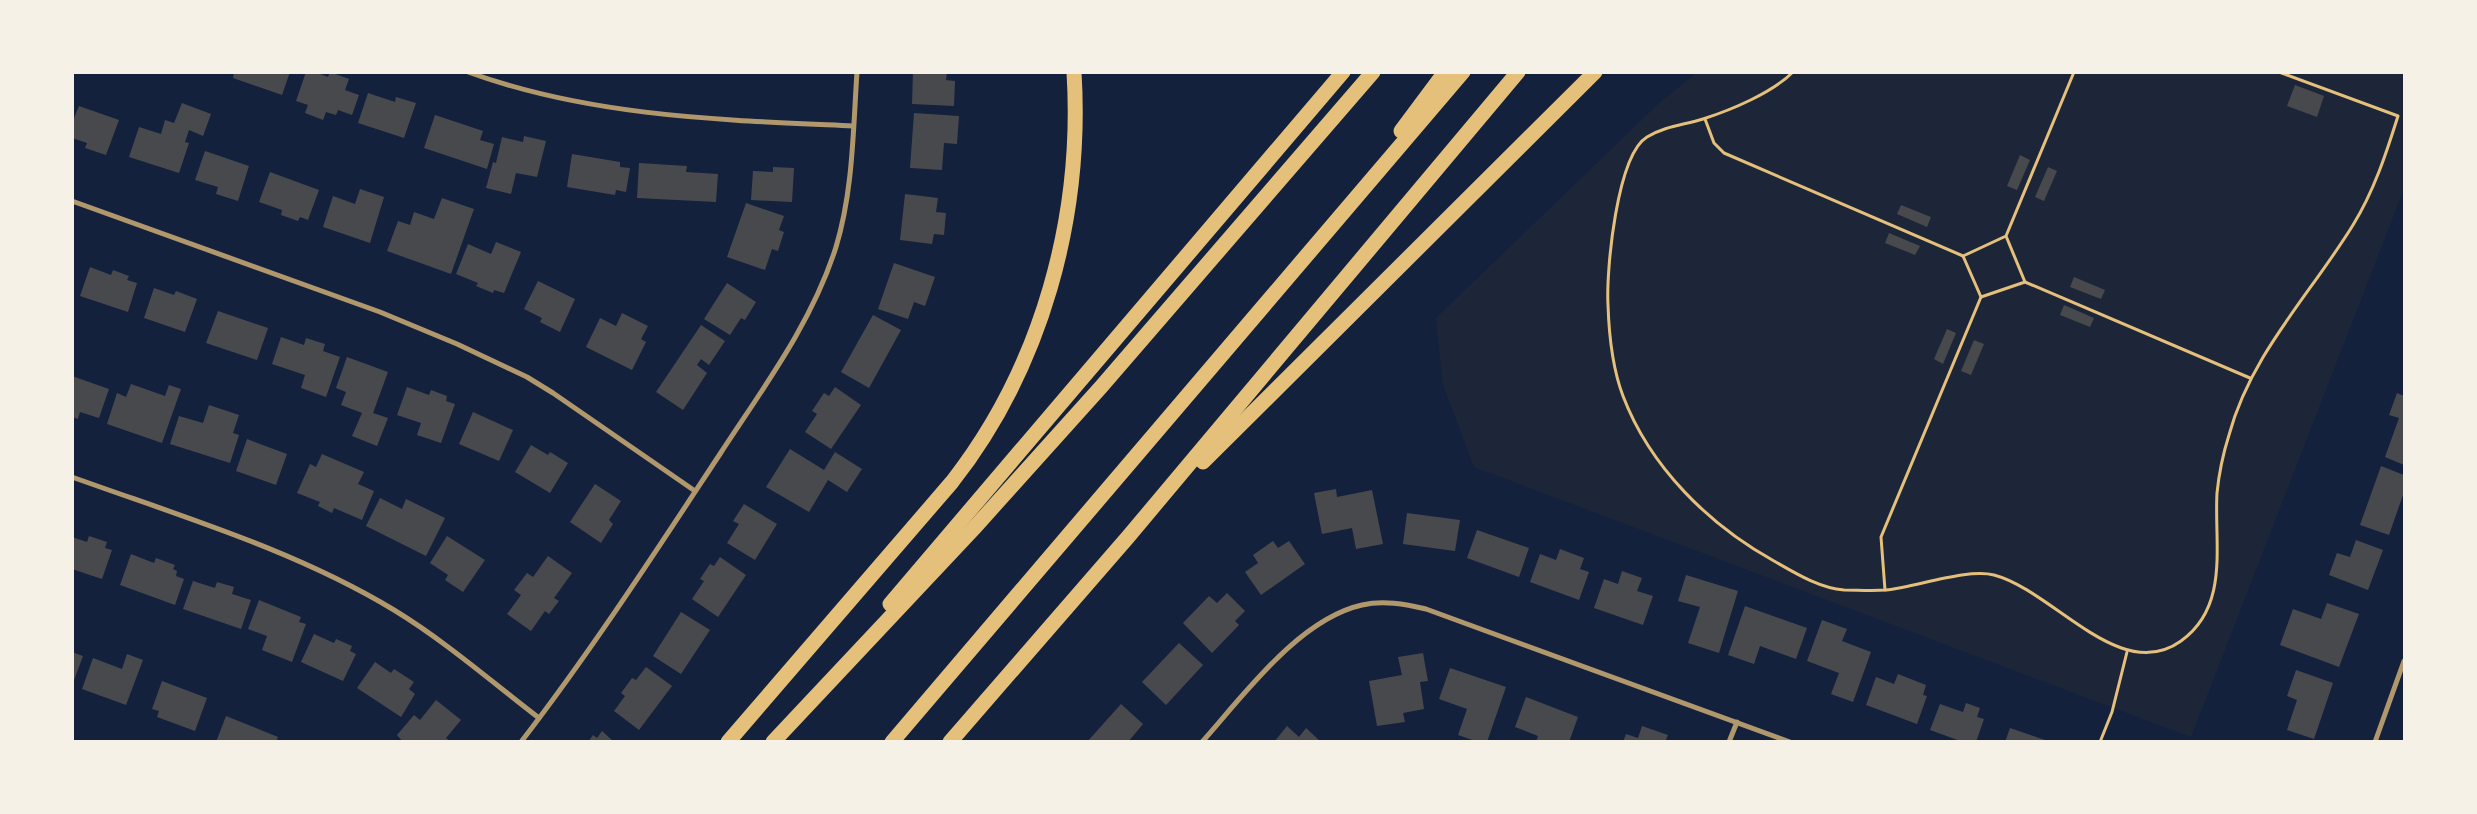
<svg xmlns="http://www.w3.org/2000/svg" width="2477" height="814" viewBox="0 0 2477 814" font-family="Jost,sans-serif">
<rect width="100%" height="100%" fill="#14213d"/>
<path fill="#1d2539" d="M1696,73H2404V189L2191,737L1474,467L1443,385L1436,318L1657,105Z"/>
<g fill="#48494c">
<path d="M234,72H290L282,95L233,78Z"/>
<path d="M306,72H315L328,77L330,72L349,79L345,90L359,95L352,115L338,110L336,115L326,112L323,120L305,113L308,105L296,101Z"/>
<path d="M913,72H947L946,80L955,81L954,106L912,104Z"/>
<path d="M2295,85L2324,96L2317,117L2287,106Z"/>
<path d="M368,93L395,102L396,97L416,103L404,138L358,123Z"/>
<path d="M182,103L211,114L203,136L189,130L185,142L189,143L179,173L129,157L139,127L161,134L165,120L174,123Z"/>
<path d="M79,106L119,120L106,155L85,148L87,143L72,138V123Z"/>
<path d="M914,113L959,116L957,144L944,143L942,170L910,168Z"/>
<path d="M435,115L483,131L480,140L494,144L487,169L424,148Z"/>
<path d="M524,136L546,141L537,177L516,173L511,194L486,188L493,162L496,163L502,137L523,142Z"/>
<path d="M205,151L249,166L238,201L216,194L218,187L195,180Z"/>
<path d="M572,154L620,162V167L630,168L626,192L616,190L615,195L567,187Z"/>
<path d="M2020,155L2030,160L2017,190L2007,186Z"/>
<path d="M639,163L687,166L686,172L718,174L716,202L637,198Z"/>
<path d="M773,167L794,168L792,202L751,200L753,171L773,172Z"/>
<path d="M2048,167L2057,171L2044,201L2035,197Z"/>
<path d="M270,172L319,190L308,220L300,217L298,221L281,215L282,210L259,202Z"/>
<path d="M360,189L384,197L370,243L323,227L333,196L355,204Z"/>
<path d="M905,194L938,198L936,212L946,213L944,235L934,234L932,244L900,240Z"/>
<path d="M442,198L474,209L451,274L387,251L398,221L410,225L414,212L434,219Z"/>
<path d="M746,203L784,216L779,230L784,232L778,251L772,249L765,270L727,257Z"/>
<path d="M1901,205L1931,217L1927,227L1897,214Z"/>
<path d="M1889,233L1920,246L1915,255L1885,243Z"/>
<path d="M496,242L521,252L504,293L494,290L493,293L476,286L478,283L456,274L468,244L491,254Z"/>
<path d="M894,263L935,277L925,306L914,302L908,319L878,309Z"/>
<path d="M90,267L111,275L113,270L129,276L127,280L137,283L128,312L80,296Z"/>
<path d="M2074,277L2105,290L2101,299L2070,287Z"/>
<path d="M538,281L575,299L560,332L540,322L542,318L524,309Z"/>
<path d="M727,283L756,302L745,320L741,318L730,335L704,319Z"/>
<path d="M154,288L174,295L176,291L197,299L185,332L144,318Z"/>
<path d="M2064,305L2094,318L2090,327L2060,315Z"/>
<path d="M218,311L268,328L257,360L206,343Z"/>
<path d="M622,313L648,326L641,339L646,342L632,370L586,347L600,318L616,326Z"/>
<path d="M873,315L901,330L869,388L841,372Z"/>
<path d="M701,325L725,341L709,365L701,359L697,365L707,373L683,410L656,392Z"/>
<path d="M1947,329L1956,333L1943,364L1934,359Z"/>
<path d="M281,337L304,345L306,338L325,344L323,351L340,357L326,397L301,388L305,375L272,364Z"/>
<path d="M1974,340L1984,344L1971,375L1961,371Z"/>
<path d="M347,357L388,372L373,413L388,418L377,446L352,436L362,413L341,405L346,392L336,388Z"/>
<path d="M72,376L109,389L99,418L80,412L78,419L72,417Z"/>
<path d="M131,384L165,396L169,385L181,389L162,443L107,424L117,393L126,397Z"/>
<path d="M407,387L429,395L431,390L447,396L446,401L455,404L441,443L417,435L421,423L397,415Z"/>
<path d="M835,387L861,405L831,449L805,432L817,414L812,411L824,393L829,396Z"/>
<path d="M2397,393L2404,396V465L2385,457L2399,418L2389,415Z"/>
<path d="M209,405L239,415L233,433L239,435L230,463L170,444L179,416L203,423Z"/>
<path d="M473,412L513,430L499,461L459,444Z"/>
<path d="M247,439L287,454L276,485L236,471Z"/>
<path d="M531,445L548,455L550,452L568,463L550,493L515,472Z"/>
<path d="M790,449L824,470L835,452L862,469L847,492L828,480L809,512L766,487Z"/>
<path d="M322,454L364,472L358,484L374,491L362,520L334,508L332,513L318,506L320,502L297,493L310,464L316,467Z"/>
<path d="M2381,466L2404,475V492L2389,535L2360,525Z"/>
<path d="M595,484L621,501L609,520L613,524L601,543L570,522Z"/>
<path d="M1336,489L1337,497L1372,490L1383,544L1356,549L1352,528L1322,534L1314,493Z"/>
<path d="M380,498L402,509L406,499L445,518L426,556L366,526Z"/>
<path d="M744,504L777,524L755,560L727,543L739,524L733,521Z"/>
<path d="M1407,513L1460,520L1455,551L1403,544Z"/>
<path d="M1477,530L1529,548L1519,577L1467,558Z"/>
<path d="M89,536L107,542L105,548L112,550L102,579L72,569V537L87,542Z"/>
<path d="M447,536L485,560L463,592L445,580L448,575L430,563Z"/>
<path d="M2356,540L2383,550L2368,590L2329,575L2337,553L2350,557Z"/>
<path d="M1273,541L1278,548L1289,541L1305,564L1261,595L1245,572L1258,563L1253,555Z"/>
<path d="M1560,549L1584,558L1580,569L1589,572L1579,600L1530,582L1540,554L1556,560Z"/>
<path d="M131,554L154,563L156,558L175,565L173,569L177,571L176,576L184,579L175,605L120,585Z"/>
<path d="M548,556L572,573L554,598L559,601L549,614L545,611L531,631L507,614L521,595L514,590L527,573L533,577Z"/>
<path d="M720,557L746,575L718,617L692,599L704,581L700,579L710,564L714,566Z"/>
<path d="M1622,571L1642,578L1637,591L1653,596L1643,625L1594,608L1604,579L1618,584Z"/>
<path d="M1686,575L1738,591L1719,653L1688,643L1700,607L1678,601Z"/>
<path d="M193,581L215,588L217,582L234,587L232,594L251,600L241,629L183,609Z"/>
<path d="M1227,593L1245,611L1235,621L1239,625L1212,653L1183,623L1209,596L1217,603Z"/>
<path d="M259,600L301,617L299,622L306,624L292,662L262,650L267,636L248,629Z"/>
<path d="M2327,603L2359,614L2339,667L2280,645L2293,609L2321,619Z"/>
<path d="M1745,606L1807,628L1796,659L1760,646L1754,664L1728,655Z"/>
<path d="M681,612L710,630L681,674L653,656Z"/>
<path d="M1822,620L1847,629L1842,641L1871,652L1853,702L1831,694L1839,673L1807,661Z"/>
<path d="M314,634L334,643L336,639L352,646L350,651L356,654L343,681L301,662Z"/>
<path d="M1179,643L1203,665L1166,705L1142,682Z"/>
<path d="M72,652L83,656L73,683H72Z"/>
<path d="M1423,653L1428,681L1420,682L1424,709L1403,713L1405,722L1377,726L1369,681L1402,675L1398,657Z"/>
<path d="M127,654L143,660L126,705L82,689L93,658L122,669Z"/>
<path d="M375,662L391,673L394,669L414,682L409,689L415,694L401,717L357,688Z"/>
<path d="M646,667L672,686L639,730L614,711L625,696L621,693L632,678L636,680Z"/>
<path d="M1450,668L1506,687L1487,742H1478L1458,735L1467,709L1439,699Z"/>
<path d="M2296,670L2333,683L2314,739L2287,730L2297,700L2287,696Z"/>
<path d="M1898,674L1926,685L1923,695L1927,696L1917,724L1866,705L1876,677L1894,684Z"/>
<path d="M162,681L207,698L195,731L157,717L159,711L152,709Z"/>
<path d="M1526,697L1578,717L1569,742H1536L1538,736L1515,727Z"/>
<path d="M436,700L461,720L446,738L451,742H403L397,735L414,715L420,720Z"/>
<path d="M1966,703L1980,708L1977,717L1984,719L1976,742H1963L1930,730L1940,704L1963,712Z"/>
<path d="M1121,704L1143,724L1128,742H1087Z"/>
<path d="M226,716L278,737L276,742H216Z"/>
<path d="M1287,726L1299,737L1306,728L1321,742H1274Z"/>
<path d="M1642,726L1668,735L1665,742H1623L1626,734L1638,738Z"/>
<path d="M2010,728L2048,741V742H2005Z"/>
<path d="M602,731L614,742H588L593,735L597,738Z"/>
</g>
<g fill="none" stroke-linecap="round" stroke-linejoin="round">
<g stroke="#e5c07b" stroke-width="3">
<path d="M1793,72C1772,93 1731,110 1703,119C1684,125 1665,126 1647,137C1617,155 1606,270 1608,305C1609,336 1612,367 1623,396C1650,467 1709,525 1774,561C1795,573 1819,588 1844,590C1857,590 1872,591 1886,590C1916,587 1967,568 1994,575C2054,591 2120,685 2181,641C2230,606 2214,544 2217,493C2219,473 2223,454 2229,435C2251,354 2310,295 2353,225C2374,191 2386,154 2398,116L2279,72"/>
<path d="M1705,119L1714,143L1724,153L1963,256"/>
<path d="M2006,236L2025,282L1981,297L1963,256L2006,236L2074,72"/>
<path d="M2025,282L2250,378"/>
<path d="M1885,590L1881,537L1981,297"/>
<path d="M2100,742L2112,712L2127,652"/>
</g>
<g stroke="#b1986c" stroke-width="5">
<path d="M468,72C592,117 723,120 853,126"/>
<path d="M72,201L380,312L457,344L527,377L553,393L695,491"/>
<path d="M72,477C180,516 295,550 394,610C445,641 492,682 539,718"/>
<path d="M521,742C592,650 656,551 720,454C763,388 812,323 836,247C853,191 853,131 857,72"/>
<path d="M1202,742C1244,695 1299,619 1362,605C1383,600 1405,604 1426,609L1790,742"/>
<path d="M1729,742L1737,722"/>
<path d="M2375,742L2404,661"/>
</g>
<g stroke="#e5c07b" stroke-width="15">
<path d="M1401,131L1445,72"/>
<path d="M1203,462L1595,72"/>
<path d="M890,604L1343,72"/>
<path d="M728,742L952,482C1042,367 1083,217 1074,72"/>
<path d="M773,742L976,526L1101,387L1373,72"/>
<path d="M892,742L1463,72"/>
<path d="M950,742L1128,537L1518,72"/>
</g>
</g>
<rect width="2477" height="814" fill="none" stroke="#f6f1e7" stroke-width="148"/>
</svg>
